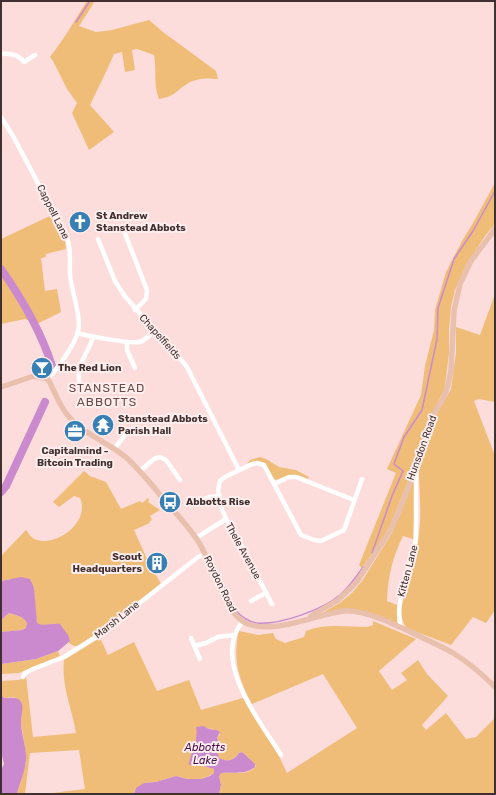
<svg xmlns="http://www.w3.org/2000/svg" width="496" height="795" viewBox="0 0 496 795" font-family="Rubik,sans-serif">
<rect width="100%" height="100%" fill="#fddddc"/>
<g fill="#efbd77">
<path d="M87,1H95L79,26L96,32L112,30L149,20L163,32L216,71L218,79C209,78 195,78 187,84C174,92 176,96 159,99C153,85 157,70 154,55L137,49L132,50L135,70L125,72L122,52L114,54C107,71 98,88 90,105L114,132L89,150L72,113L77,103L67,89L53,61L50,57C64,39 75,20 87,1Z"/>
<path d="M495,183V224L485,236L466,265L455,290L451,307L449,330V353L446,378L444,390L427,425L412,471L394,516L386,534L362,568L359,565L396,473L387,469L421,395L425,366L434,330L435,310L446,272L462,241L473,223Z"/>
<path d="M52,215L65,240L66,249L46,254V257L41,258L45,291L57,289L61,312L39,323L25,319L1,324V239Z"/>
<path d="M495,294V402L479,399L474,401L495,456V610L486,623L473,617L451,645L406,628C394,607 407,583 413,562C417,549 419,536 420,522C421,505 419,487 419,470L420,462L433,421L451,389L456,353V327L480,335Z"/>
<path d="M260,457L266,459L279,467L296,470L309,477L308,479L298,475H291L276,480L273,478L265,464H247L250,460Z"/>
<path d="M84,471L90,476L106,482L121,509L140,501L142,503L148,498L149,499L148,502L160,510L150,516L152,520L149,522L150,523L134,530L147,559L161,584L93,636L78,646H74L69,643V639L63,628L40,625L37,623L35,612V597L10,579L1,581V556L26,530C29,534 32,539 37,540C59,546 90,521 80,498L74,496L59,507L53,502Z"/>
<path d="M414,477L415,503L413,539L403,536C392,559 388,576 387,601L397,605L398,624L361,610L321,614L341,602L352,593L362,581L392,533Z"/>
<path d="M9,613C16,615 23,616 27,623L26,628L22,630L1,632V620Z"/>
<path d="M373,621L416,639L379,671L392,690L407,680L401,673L418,660L427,674L448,696L422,725L426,730L446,713L466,739L476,737L495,718V794H219L221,785L219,776L221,773C233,772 248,776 256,766L242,752L239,753C234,760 228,762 220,759C216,754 218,748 219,742L217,738L220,734C214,727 206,728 197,730V735L191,755L195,764L215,769L214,773L209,776L201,779H187L176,776L156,782L144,783L135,790L134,794H44L85,789L79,750L30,753L25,794H17L26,763V756L21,722L22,705L14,697L4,698L2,696L1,681L19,680L26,676L33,737L76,733C72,709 61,685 64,660L100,638L108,655L134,642L157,691L189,680L201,710L243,698L279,756L287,773L357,728L323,674L252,704C239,680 233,662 238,634L239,631L258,635L273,633L276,639L285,643L304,637L306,631C325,623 347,627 367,627L373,625Z"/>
<path d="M58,651L60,656L19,673L1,674V664L36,659Z"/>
</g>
<g fill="#ca8acd">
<path d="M21,577L30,579L34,588L37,623C43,627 52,623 60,624L68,635L70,641L58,651L36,659L1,664V632L22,630L26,628L27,623C23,616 16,615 9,613L1,620V581Z"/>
<path d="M1,695L4,698C10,698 18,696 21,702C24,707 21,716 21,721C21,732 25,743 26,755C27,767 20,782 17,794H1V770L4,764L1,752Z"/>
<path d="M204,726C209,731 215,728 220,732L217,738L219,742L217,751L219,758C227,762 234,761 239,753L242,752L255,764V767C245,775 233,772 221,773L219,776L221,785L219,794H134L136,788L144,783L156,782L176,776L187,779H201L210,776L214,773V769L196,764L189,765C190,753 199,739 196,727Z"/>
</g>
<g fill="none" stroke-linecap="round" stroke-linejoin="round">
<g stroke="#ca8acd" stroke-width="1.5">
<path d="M76,22L90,1"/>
<path d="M372,553L392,496L403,471L394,464L404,437L422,410L437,339L438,308L454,259L473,231L495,191"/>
<path d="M216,569L234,608"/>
<path d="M236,611C242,617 249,622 257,623C280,625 322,610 340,595C349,587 357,576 363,567"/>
</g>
<g stroke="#ca8acd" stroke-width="8">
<path d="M1,269C22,299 41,331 52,366"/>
<path d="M1,492L6,486L45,402"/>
</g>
<g stroke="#fff" stroke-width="4.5">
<path d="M1,54C10,53 18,54 24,62L35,55"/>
<path d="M1,117L13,136L66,236C72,249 69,261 70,275C72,292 79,310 79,326C78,342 58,367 48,379"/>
<path d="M124,231L147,290L146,299L135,310"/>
<path d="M98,239L115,281L124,295L148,323L170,346L187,367L239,470"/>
<path d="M77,333C88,336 130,344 140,342C146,340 150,335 154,330"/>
<path d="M127,342V350L135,368"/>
<path d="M81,392C80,385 78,379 79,372C80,360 90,349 93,337"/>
<path d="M115,448L129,430L136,428"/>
<path d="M140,471L154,459L160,457L166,460L180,480"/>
<path d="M274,484L289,477H296L354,500"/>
<path d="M204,500L209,497L219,496"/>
<path d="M196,538L226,519"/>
<path d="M251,601L266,593"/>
<path d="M272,604L237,537L226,519L222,509L218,490L220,481L225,477L252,464L257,463L264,465L301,535L314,540L321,541L344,530L362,479"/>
<path d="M242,622C211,661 260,721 281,755"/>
<path d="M400,627L399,611L402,589L411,563L416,539V469"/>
<path d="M191,638L200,659"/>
<path d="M195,646L206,643L218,637L234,635"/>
<path d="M23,677L25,673L33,669L64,657L99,635L198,557L205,554"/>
</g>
<g stroke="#e8c0ad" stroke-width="5.5">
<path d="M1,387L34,376L48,379C55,392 60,408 70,418C86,436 112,444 129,460C142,473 154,487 165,501C176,513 187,525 196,538C213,561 222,614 248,624C275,634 315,615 343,611C366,609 402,628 423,638C433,643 443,647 453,653C468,662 482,674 495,687"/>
<path d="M311,616L338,600L356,583L388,534L397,516L423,450L428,428L433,415L443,399L448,385L451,370L454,311L460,284L471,261L495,229"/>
</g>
</g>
<defs>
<g id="church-disc" transform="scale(1.15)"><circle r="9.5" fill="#377fb4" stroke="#fee"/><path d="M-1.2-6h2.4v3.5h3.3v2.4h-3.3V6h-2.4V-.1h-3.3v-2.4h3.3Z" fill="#fff"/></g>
<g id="bar-disc" transform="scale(1.15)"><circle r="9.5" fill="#377fb4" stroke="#fee"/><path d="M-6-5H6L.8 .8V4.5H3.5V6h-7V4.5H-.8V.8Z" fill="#fff"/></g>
<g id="temple-disc" transform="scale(1.15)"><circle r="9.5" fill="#377fb4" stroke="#fee"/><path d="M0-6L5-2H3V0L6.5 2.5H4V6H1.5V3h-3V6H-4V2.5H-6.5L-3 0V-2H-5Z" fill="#fff"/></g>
<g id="office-disc" transform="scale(1.15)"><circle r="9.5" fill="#377fb4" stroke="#fee"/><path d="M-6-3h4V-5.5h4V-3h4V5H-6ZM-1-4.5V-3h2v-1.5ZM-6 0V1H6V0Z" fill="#fff"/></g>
<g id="bus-disc" transform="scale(1.15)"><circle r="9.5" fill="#377fb4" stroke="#fee"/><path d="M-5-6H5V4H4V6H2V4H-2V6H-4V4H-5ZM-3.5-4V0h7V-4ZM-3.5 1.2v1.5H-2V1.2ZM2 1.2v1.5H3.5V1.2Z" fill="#fff"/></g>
<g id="building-disc" transform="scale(1.15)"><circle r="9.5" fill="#377fb4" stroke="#fee"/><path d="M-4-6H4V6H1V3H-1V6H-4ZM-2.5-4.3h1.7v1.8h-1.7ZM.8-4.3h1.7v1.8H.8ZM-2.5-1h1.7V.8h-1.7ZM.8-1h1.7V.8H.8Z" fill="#fff"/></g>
</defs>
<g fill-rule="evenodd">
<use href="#church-disc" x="80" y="222"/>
<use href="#bar-disc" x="42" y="368"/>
<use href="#temple-disc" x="103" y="425"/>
<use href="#office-disc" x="75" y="431"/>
<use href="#bus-disc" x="170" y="502"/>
<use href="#building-disc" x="157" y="563"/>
</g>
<g text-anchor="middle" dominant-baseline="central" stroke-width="4" stroke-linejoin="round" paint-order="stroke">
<g font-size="10" fill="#403030" stroke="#fee">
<text transform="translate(53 212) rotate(63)">Cappell Lane</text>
<text transform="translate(160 337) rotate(48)">Chapelfields</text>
<text transform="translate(422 448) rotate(-70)">Hunsdon Road</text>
<text transform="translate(243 551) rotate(61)">Thele Avenue</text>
<text transform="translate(408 571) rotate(-75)">Kitten Lane</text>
<text transform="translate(220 584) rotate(64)">Roydon Road</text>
<text transform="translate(117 620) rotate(-38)">Marsh Lane</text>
</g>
<g font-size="10" font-weight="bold" fill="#403030" stroke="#fee" text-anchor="start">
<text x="96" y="216">St Andrew<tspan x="96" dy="12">Stanstead Abbots</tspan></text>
<text x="58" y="368">The Red Lion</text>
<text x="118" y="419">Stanstead Abbots<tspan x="118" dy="12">Parish Hall</tspan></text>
<text x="75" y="451" text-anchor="middle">Capitalmind -<tspan x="75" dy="12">Bitcoin Trading</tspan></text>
<text x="186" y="502">Abbotts Rise</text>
<text x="142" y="557" text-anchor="end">Scout<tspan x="142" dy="12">Headquarters</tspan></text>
</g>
<g font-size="11" font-style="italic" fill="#480d4c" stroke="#fee">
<text x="205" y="747">Abbotts<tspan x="205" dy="13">Lake</tspan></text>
</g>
<g font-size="12" letter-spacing="1" fill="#6a4949" stroke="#fee">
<text x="107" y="388">STANSTEAD<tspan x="107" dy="14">ABBOTTS</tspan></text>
</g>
</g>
<rect width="496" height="795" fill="none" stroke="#403030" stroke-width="4"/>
</svg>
